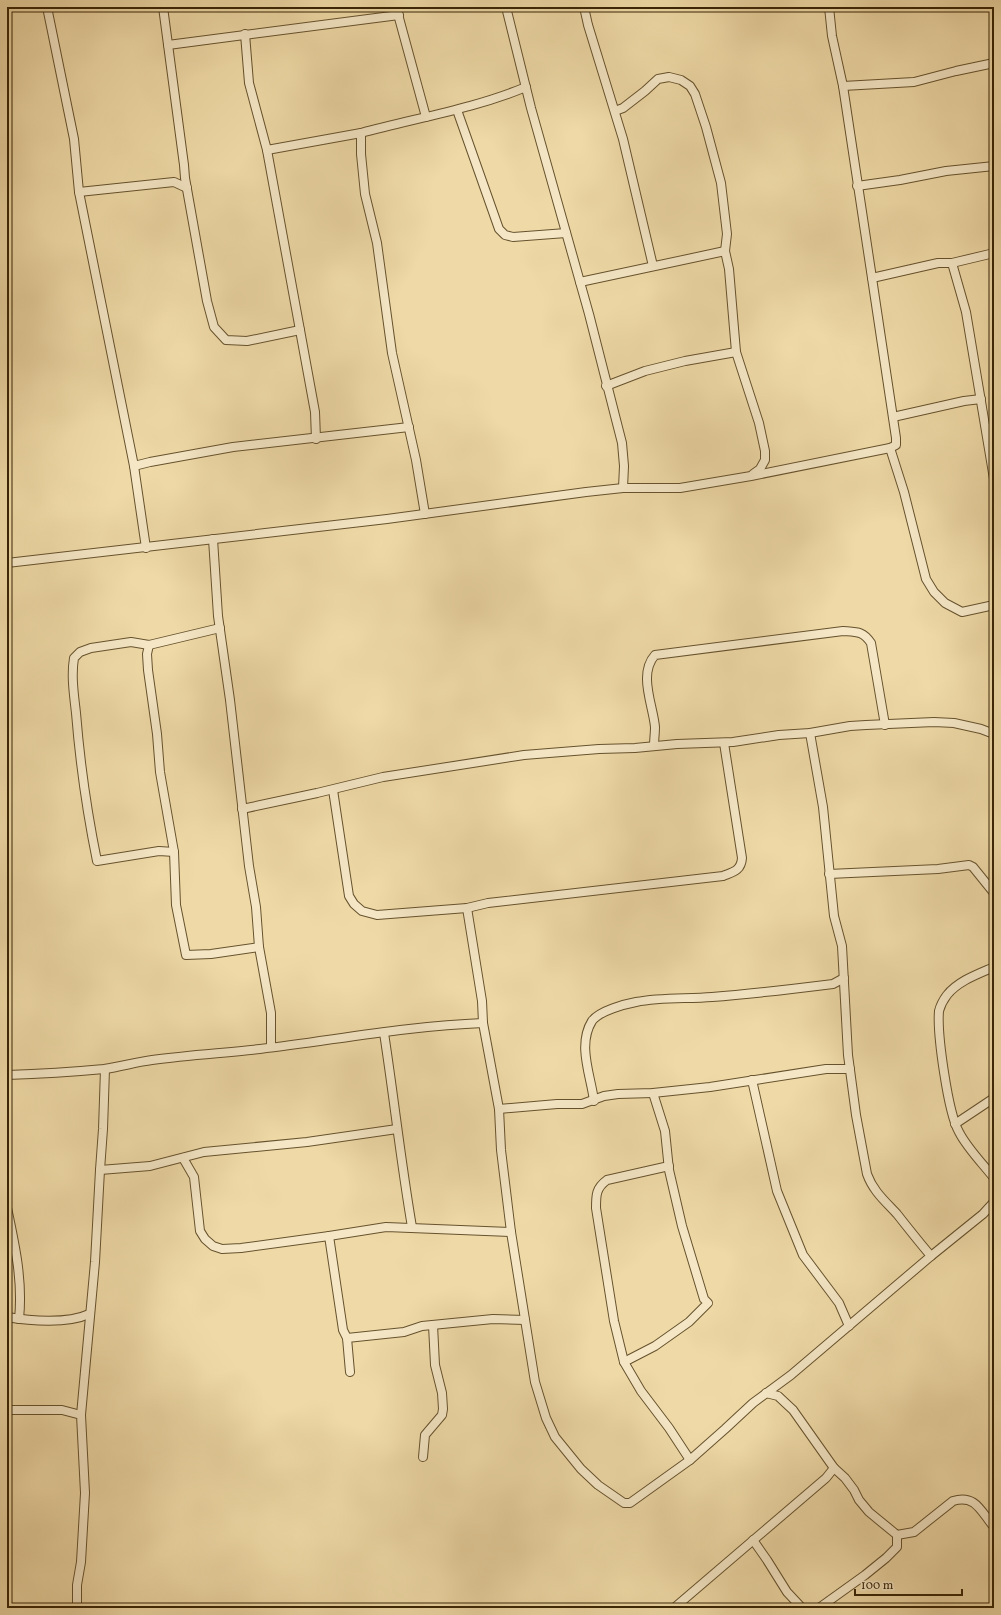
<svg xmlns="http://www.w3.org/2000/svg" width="1001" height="1615" viewBox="0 0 1001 1615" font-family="Vollkorn,serif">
<rect width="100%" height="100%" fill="#efdaa7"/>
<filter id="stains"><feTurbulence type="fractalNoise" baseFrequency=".005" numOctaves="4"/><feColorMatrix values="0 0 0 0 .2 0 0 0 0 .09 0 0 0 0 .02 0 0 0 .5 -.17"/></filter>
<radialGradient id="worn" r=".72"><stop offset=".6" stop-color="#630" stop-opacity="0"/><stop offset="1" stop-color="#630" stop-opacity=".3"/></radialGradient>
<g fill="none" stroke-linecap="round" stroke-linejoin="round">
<g stroke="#66522e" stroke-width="10">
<g id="street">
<path d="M47,7L74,139L79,192L134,466L146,548"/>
<path d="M163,7L184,165L185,178L207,301L214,327L226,340L247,341L300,330"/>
<path d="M396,7L426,117"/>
<path d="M506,7L531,108L589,314L622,443L624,466L623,488"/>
<path d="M584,7L588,25L623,139L653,266"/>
<path d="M829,7L832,36L843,86L872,278"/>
<path d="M245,34L249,83L267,150L315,412L316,439"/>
<path d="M168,45L399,15"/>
<path d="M843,86L914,82L956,71L994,63"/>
<path d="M457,110L499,229L505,235L513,237L566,233"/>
<path d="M615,111L623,108L645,91L658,79L669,77L681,80L690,86L695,94L706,127L721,183L727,234L725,251L729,269L736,352L759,423L765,451V460L760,469L753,474"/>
<path d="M267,150L361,133"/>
<path d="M857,186L900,180L946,171L994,166"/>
<path d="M79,192L174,182L187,188"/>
<path d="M952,263L994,253"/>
<path d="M580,282L725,251"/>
<path d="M606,386L645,371L685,361L736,352"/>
<path d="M893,417L964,401L981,399"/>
<path d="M890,448L904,492L926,579L934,592L945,603L962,612L994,605"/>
<path d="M134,466L150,462L233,447L409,427"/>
<path d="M425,514L416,460L392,353L377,243L365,194L361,154V133C416,118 473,109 526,87"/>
<path d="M213,539L218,616L230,700L249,866L256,907L259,947L271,1013V1047"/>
<path d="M7,563L387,519L586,492L623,488H680L751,476L890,448L896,445V438L872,278L938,263H952L966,312L994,479"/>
<path d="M149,645L147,654L148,670L157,734L160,772L174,852L176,905L186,955L211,954L259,947"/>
<path d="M810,733L823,807L834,916L842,946L848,1055L856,1115L867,1174C873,1191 885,1201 897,1214C908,1228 919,1242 931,1256"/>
<path d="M654,746C654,740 655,733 655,727C653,705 638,674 655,655L843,631C857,632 863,631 871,643L885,725"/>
<path d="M333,790L349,896L354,904L362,911L377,915L467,908L488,903L723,876C733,872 741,871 742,858L724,743"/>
<path d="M242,809L317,793L383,777L524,755L599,749L635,748L677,744L733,742L779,735L810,733L850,726L866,725L934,722L954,723L981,729L994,734"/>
<path d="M174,852L159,851L97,861C87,812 80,763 76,713C74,695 71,676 74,658L80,652L91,648L131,642L149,645L220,628"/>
<path d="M829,874L938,869L969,865L973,867L994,893"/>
<path d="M467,908L482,1001L483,1023L499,1109L501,1150L511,1232L535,1382L546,1418L555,1437L581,1469L598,1485L624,1503H630L690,1460L725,1429L753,1403L791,1375L931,1256L983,1214L994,1202"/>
<path d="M994,967C978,974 958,981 947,995C944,999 940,1007 939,1011C937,1034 948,1113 959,1132C967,1148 983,1164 994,1178"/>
<path d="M384,1033C394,1098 401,1163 412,1227"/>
<path d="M7,1075C39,1074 72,1072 104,1069C120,1067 136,1062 152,1060C188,1055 224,1053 260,1049C335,1040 408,1026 483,1023"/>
<path d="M752,1080L777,1191L803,1255L839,1303L849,1326"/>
<path d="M594,1101C591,1076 577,1045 592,1021C599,1011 625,1004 636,1002C661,997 687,999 712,997C753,994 793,989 833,984L844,978"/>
<path d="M499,1109L557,1104H582L604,1096L618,1094L653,1093L710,1087L826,1069H850"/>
<path d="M955,1124L994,1098"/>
<path d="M183,1158L194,1177L200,1231L205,1239L213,1246L222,1249L241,1248L329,1236L386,1227L511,1232"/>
<path d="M669,1166L607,1180C596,1188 596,1195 596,1208L614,1321L624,1362L641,1391L669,1428L690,1460"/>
<path d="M100,1170L150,1166L204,1152L307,1142L397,1129"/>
<path d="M7,1208C15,1245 23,1281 19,1319"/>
<path d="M329,1236L343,1330L347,1338L350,1372"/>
<path d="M7,1317C30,1321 68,1324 89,1314"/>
<path d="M347,1338L404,1332L422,1326L493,1319L525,1320"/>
<path d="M624,1362L655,1346L689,1322L708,1303L704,1299L682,1226L669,1170L665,1131L653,1093"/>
<path d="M7,1410H62L81,1415L85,1493L81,1562L77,1585V1608"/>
<path d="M81,1415L95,1262L100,1170L103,1129L105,1069"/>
<path d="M423,1457L425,1435L442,1415L443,1409L442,1393L435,1365L433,1325"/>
<path d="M834,1468L845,1478L854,1490L859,1500L869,1512L897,1535L914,1532L953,1501C976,1494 981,1512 994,1527"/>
<path d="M753,1540L767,1560L787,1592L802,1608"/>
<path d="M674,1608L826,1478L834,1468L793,1410L778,1396L766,1393"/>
<path d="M819,1608L865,1575L886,1558L897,1547V1535"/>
</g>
</g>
<use href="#street" stroke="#f5e7c6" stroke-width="8"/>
</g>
<rect width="1001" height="1615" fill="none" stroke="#efdaa7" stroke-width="24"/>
<rect x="8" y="8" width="985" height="1599" fill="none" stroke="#392506" stroke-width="2"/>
<rect x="12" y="12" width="977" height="1591" fill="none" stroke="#392506"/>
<path d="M855 1589v6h107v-6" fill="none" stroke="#392506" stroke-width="2"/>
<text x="861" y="1589" font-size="12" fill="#392506" stroke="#f5e7c6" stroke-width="3" paint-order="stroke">100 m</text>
<rect width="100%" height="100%" filter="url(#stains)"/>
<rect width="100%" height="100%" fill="url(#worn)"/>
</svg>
